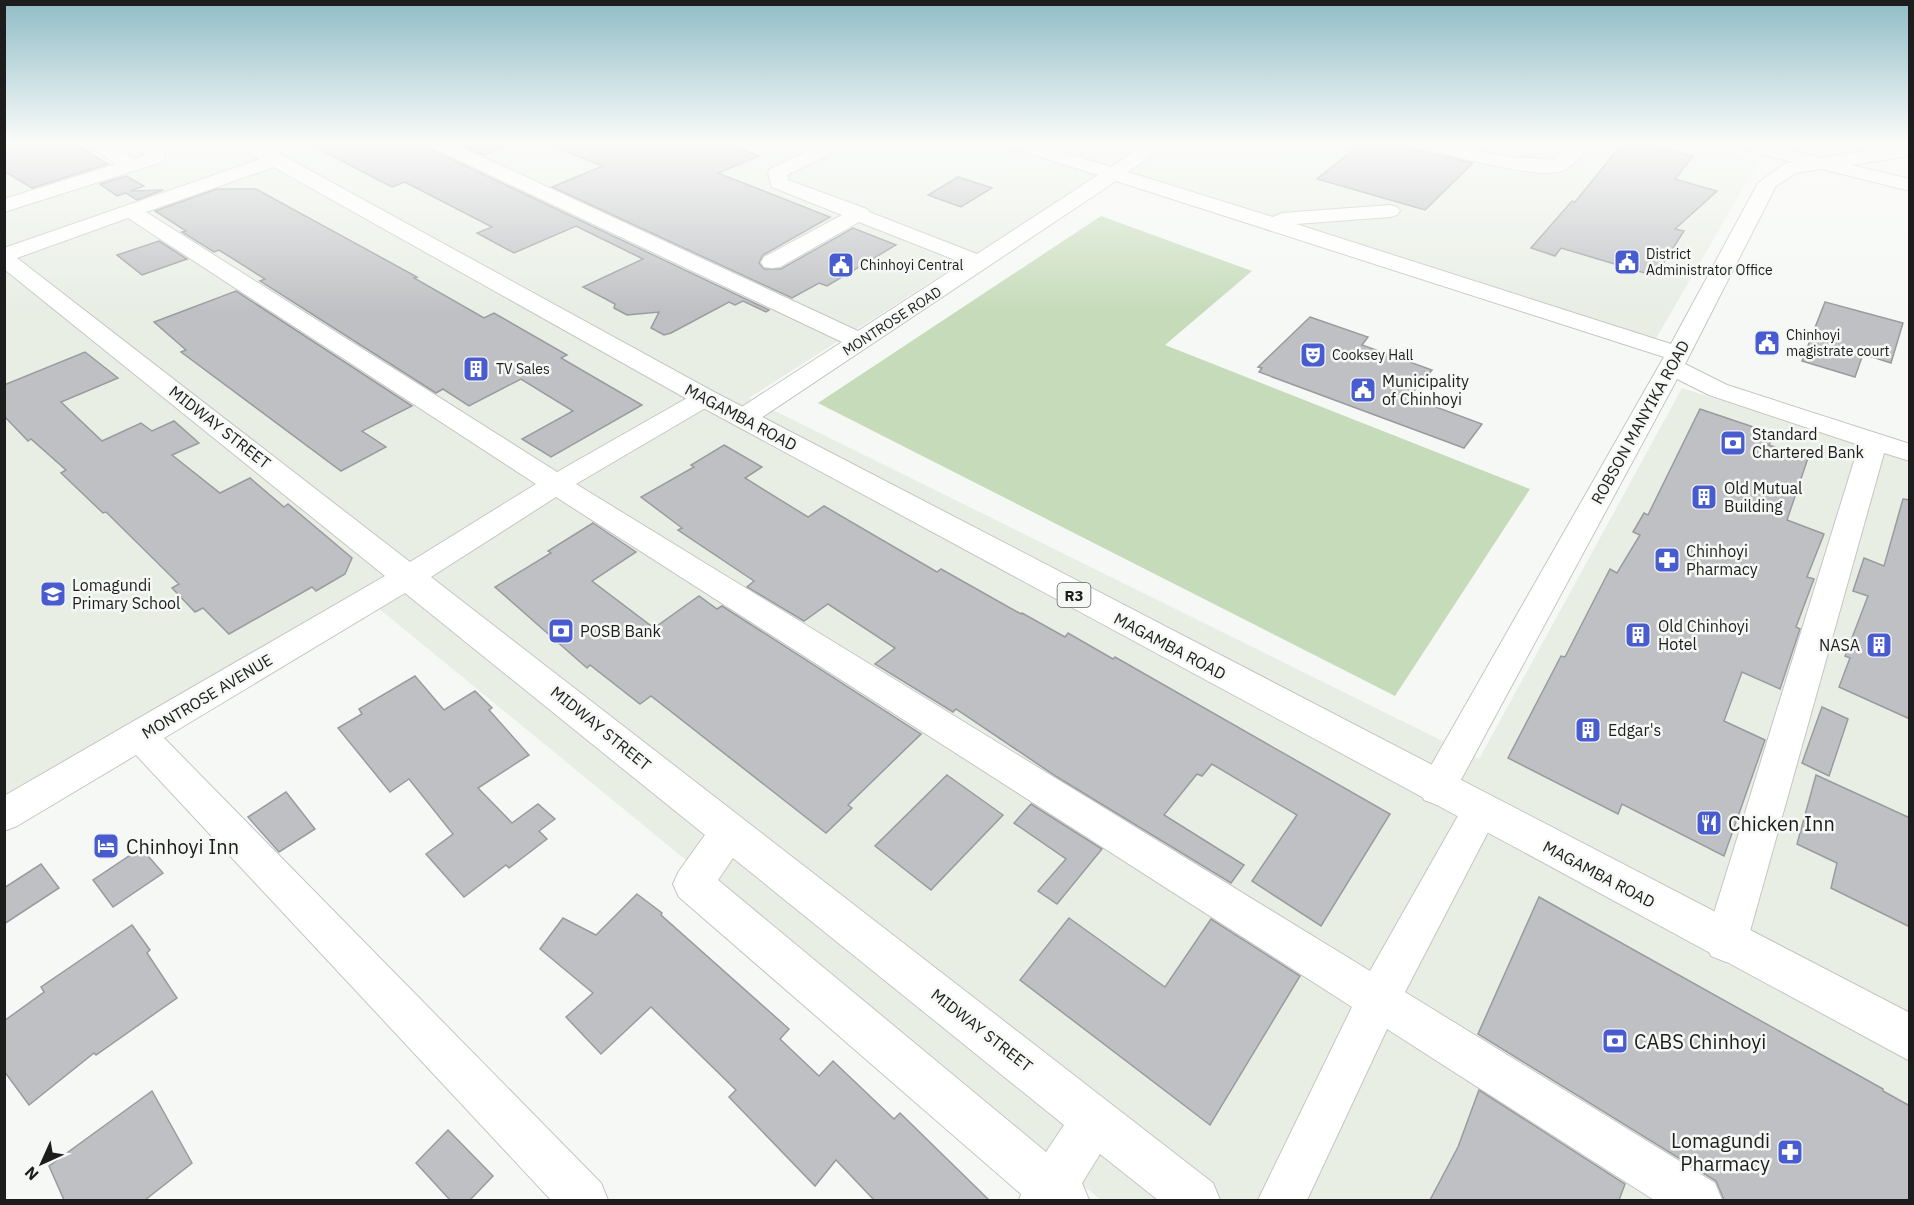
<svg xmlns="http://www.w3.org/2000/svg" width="1914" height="1205" viewBox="0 0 1914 1205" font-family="'IBM Plex Sans',sans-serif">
<rect width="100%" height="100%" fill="#f6f8f5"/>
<path fill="#e8eee4" d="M5,143H1694L1760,159L1654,342L1108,169L749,398L1479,759L1682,388L1909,460V1200H1101L366,598L5,809Z"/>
<path fill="#c6dbb9" d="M1101,216L1252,271L1165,345L1530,489L1395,696L818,403Z"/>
<g fill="#bfc0c3" stroke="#9a9b9f" stroke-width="1.5">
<path d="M4,143H73L108,164L32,188L4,171Z"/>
<path d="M307,143H426L430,149L769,310L766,312L743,301L735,305L729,302L671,333L664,335L651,328L659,312L627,315L614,308L615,304L583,287L643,259L576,226L514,253L477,233L492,227L405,182L392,187Z"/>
<path d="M459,143H510L511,144L484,155Z"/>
<path d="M549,143H727L759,156L718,173L830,217L763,255L759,263L764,269H781L853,228L896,245L827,286L819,283L792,298L552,187L603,166L549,145Z"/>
<path d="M1362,143H1388L1473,163L1425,210L1317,179Z"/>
<path d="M1623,143H1642L1693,156L1675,179L1717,191L1675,229L1684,231L1655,276L1561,248L1555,256L1531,248L1572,201L1575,202Z"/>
<path d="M126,176L144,186L130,191L163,190L137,200L126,193L117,196L100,184Z"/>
<path d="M958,177L992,188L961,207L928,195Z"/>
<path d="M217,189H256L417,277L414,278L484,318L494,313L567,355L561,358L642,405L551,457L522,439L573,411L521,379L469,406L443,389L436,393L260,281L265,279L219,250L214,252L182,232L186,231L155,211Z"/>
<path d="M159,241L187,259L142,275L117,255Z"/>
<path d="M236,291L412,406L362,431L386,447L341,471L181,352L186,350L154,322Z"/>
<path d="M1825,302L1903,323L1891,363L1863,354L1855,377L1802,361Z"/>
<path d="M1310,317L1368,337L1362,345L1432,370L1409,397L1482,424L1464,448L1259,372L1262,368L1258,367Z"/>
<path d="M85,352L118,378L61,402L102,441L141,423L152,431L174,421L199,443L172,455L220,493L250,478L284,507L288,504L352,558L345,574L316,591L312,587L229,634L203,608L195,612L172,588L179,584L106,512L103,513L61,473L66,470L31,439L28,441L4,416V385Z"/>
<path d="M1700,409L1774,434L1769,445L1808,458L1787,520L1824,534L1807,577L1814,579L1796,627L1800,629L1780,689L1742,672L1724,721L1765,740L1724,856L1622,804L1618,814L1508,758L1561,656L1565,657L1610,569L1617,573L1640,535L1633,532L1644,513L1648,515Z"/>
<path d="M724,445L762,467L745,478L808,517L824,506L937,572L941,569L1021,614L1022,613L1065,637L1068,633L1113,659L1115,657L1390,814L1321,926L1252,881L1297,815L1212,764L1202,776L1197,774L1164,815L1244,865L1231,883L1057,777L956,709L953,712L875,664L895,648L828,604L804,621L747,587L754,581L678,530L682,528L641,497L694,467L691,465Z"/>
<path d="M1903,499L1910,500V719L1839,687L1850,658L1845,656L1868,596L1853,591L1864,558L1884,566Z"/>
<path d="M593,523L636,552L592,581L654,628L699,596L717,609L722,606L921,734L848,805L852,808L826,833L651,696L640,704L590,665L587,668L495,587L551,553L548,551Z"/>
<path d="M415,676L444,710L475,691L492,708L489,710L529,755L478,788L512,823L538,804L555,819L539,831L547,839L509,868L506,865L464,897L426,854L453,834L409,779L390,792L338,728L362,714L359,709Z"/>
<path d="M1822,707L1848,719L1829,776L1802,763Z"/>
<path d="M947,775L1003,815L931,890L875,846Z"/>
<path d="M1816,775L1910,818V927L1831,888L1837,863L1797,844Z"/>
<path d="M286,792L315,829L279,852L248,817Z"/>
<path d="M1031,804L1102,849L1057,904L1038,891L1066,859L1014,823Z"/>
<path d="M141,848L163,873L113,907L93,880Z"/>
<path d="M41,864L59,888L4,924V888Z"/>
<path d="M637,894L662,913L661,915L789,1029L780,1039L819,1076L833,1061L894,1119L900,1113L989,1200H874L836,1160L815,1186L729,1097L736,1090L651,1007L601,1054L566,1017L593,993L540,949L563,918L596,935Z"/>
<path d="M1539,897L1883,1089V1091L1910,1106V1200H1724L1716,1181L1478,1034Z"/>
<path d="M1069,918L1165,987L1211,919L1300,976L1210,1125L1020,980Z"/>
<path d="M132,925L150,950L147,953L177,998L96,1055L94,1053L29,1105L4,1071V1021L44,992L41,987Z"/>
<path d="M1479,1090L1625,1184L1619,1200H1430L1458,1147Z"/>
<path d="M152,1091L192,1163L145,1200H64L49,1166Z"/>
<path d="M448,1130L493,1176L470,1200H450L416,1163Z"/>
</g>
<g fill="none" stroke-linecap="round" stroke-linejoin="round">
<g stroke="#c4c6c3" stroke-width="2">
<g id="minor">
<path d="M85,143H108L134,159L146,155L130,143H152L166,154L162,162L4,212V199L116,164Z"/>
<path d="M428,143H453L858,331L963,263L859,222L780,267L772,268L764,267L761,262L764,257L842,215L772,187L768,173L770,169L817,147H829L832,151L829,155L787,175L788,180L867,209L869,212L977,254L1098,175L1008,147L1005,143H1034L1111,167L1147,143H1169L1128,172L1273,217L1282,213L1390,205L1397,207L1400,211L1397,215L1390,217L1296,224L1671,344L1758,183L1784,164L1793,162L1731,147L1728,143H1761L1822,158L1910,143V154L1902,157L1851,165L1910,179V191L1822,169L1796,173L1776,186L1685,364L1727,385L1910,444V461L1884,453L1747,942L1741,956L1726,962L1711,956L1705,942L1859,445L1709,395L1677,379L1450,800L1437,805L1424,800L1419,789L1424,778L1664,357L1116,181L752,424L743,426L734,424L730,418L734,412L842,342L431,147Z"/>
<path d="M1418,143H1449L1507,157L1554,160L1571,143H1591C1585,151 1574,165 1565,170C1544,182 1446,154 1421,147Z"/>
<path d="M275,154L282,156L284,160L282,164L146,212L557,472L696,393L705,390L714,393L718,398L714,403L576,484L1370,971L1467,800L1480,795L1493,800L1499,811L1405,992L1715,1183L1722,1200H1654L1387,1029L1307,1200H1258L1352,1007L556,497L431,577L1213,1183L1220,1200H1158L1100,1154L1082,1183L1089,1200H1019L1021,1194L679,897L673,884L679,871L705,835L405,593L164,738L601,1183L608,1200H551L136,755L17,826L4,831V796L385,576L4,269V248ZM128,218L536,484L410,562L17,258ZM733,858L1064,1125L1046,1152L718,880Z"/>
</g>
</g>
<g stroke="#c4c6c3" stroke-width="2">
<path id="highway" d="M236,143H260L714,392L1910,1013V1061L696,404L238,147Z"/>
</g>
<use href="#minor" fill="#fff" fill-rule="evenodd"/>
<use href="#highway" fill="#fff" fill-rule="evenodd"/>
</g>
<linearGradient id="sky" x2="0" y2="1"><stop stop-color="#8fbcc6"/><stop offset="0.46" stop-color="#fbfcfa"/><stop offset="1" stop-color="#fbfcfa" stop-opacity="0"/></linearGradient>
<rect width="1914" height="312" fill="url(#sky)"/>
<defs>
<g id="civic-square" transform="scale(1.35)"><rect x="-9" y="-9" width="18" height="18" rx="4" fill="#485cd0" stroke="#f6f8f5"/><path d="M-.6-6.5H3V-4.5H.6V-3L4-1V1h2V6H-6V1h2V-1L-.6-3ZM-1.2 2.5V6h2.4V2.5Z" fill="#fff"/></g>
<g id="theatre-square" transform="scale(1.35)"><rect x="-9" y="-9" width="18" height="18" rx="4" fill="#485cd0" stroke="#f6f8f5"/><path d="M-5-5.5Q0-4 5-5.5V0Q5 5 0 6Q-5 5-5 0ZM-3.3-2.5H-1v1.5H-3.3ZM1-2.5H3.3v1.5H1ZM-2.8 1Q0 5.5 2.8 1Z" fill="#fff"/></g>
<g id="building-square" transform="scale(1.35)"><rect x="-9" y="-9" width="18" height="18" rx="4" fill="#485cd0" stroke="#f6f8f5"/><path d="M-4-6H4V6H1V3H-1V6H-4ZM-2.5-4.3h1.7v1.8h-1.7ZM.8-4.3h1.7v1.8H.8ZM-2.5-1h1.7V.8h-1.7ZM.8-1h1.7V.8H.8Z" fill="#fff"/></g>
<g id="bank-square" transform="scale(1.35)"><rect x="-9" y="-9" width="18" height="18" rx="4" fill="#485cd0" stroke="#f6f8f5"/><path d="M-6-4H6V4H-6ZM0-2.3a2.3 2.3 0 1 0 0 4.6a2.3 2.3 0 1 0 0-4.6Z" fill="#fff"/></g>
<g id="pharmacy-square" transform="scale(1.35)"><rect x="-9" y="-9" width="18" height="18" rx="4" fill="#485cd0" stroke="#f6f8f5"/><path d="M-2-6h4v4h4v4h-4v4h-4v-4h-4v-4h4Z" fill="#fff"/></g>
<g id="school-square" transform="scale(1.35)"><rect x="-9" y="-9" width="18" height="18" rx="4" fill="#485cd0" stroke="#f6f8f5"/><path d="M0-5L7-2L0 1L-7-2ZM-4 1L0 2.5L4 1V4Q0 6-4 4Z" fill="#fff"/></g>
<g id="restaurant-square" transform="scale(1.35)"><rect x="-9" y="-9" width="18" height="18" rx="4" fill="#485cd0" stroke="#f6f8f5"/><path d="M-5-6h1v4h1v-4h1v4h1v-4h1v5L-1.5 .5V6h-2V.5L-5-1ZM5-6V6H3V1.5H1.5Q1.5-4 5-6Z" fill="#fff"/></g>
<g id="hotel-square" transform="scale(1.35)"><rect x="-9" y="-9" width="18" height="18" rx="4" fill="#485cd0" stroke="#f6f8f5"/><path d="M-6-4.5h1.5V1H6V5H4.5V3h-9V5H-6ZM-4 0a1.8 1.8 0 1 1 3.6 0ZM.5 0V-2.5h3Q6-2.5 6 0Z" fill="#fff"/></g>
</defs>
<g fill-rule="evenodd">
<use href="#civic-square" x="1627" y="262"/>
<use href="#civic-square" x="841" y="265"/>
<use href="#civic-square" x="1767" y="343"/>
<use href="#theatre-square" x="1313" y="355"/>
<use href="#building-square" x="476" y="369"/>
<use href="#civic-square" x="1363" y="390"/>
<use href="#bank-square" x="1733" y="443"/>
<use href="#building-square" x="1704" y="497"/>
<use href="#pharmacy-square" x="1667" y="560"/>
<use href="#school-square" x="53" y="594"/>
<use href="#bank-square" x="561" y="631"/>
<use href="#building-square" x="1638" y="635"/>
<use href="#building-square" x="1879" y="645"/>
<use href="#building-square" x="1588" y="730"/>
<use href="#restaurant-square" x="1709" y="823"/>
<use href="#hotel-square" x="106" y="846"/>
<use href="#bank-square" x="1615" y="1041"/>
<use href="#pharmacy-square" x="1790" y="1152"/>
</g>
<g text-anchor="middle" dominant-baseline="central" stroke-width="5" stroke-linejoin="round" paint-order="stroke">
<g font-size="14" fill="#1c1d1c" stroke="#f6f8f5" text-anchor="start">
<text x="1646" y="254">District<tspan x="1646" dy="16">Administrator Office</tspan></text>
<text x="860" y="265">Chinhoyi Central</text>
<text x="1786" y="335">Chinhoyi<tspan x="1786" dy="16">magistrate court</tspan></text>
<text x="1332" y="355">Cooksey Hall</text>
<text x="496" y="369">TV Sales</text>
</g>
<g font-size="14" fill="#1c1d1c" stroke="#f6f8f5">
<text transform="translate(892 321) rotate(-33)">MONTROSE ROAD</text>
</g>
<rect fill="#f6f8f5" stroke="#5d5f5d" stroke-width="1.5" x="1057.5" y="583" width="33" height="24" rx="4.5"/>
<g font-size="15" font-weight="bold" fill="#1c1d1c">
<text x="1074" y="595">R3</text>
</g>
<g font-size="16" fill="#1c1d1c" stroke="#f6f8f5" text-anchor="start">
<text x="1382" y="381">Municipality<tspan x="1382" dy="18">of Chinhoyi</tspan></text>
<text x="1752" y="434">Standard<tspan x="1752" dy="18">Chartered Bank</tspan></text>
<text x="1724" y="488">Old Mutual<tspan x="1724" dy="18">Building</tspan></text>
<text x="1686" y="551">Chinhoyi<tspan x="1686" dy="18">Pharmacy</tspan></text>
<text x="72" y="585">Lomagundi<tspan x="72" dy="18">Primary School</tspan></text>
<text x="1658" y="626">Old Chinhoyi<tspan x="1658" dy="18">Hotel</tspan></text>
<text x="580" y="631">POSB Bank</text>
<text x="1860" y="645" text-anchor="end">NASA</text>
<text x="1608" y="730">Edgar's</text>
</g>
<g font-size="16" fill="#1c1d1c" stroke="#f6f8f5">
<text transform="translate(741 417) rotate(28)">MAGAMBA ROAD</text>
<text transform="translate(1640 422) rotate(-61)">ROBSON MANYIKA ROAD</text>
<text transform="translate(220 427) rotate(38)">MIDWAY STREET</text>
<text transform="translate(1170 646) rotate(28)">MAGAMBA ROAD</text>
<text transform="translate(207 696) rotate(-31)">MONTROSE AVENUE</text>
<text transform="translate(601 728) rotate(39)">MIDWAY STREET</text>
<text transform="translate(1599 874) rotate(28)">MAGAMBA ROAD</text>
<text transform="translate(982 1030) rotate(38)">MIDWAY STREET</text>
</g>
<g font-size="20" fill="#1c1d1c" stroke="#f6f8f5" text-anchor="start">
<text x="1728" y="823">Chicken Inn</text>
<text x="126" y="846">Chinhoyi Inn</text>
<text x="1634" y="1041">CABS Chinhoyi</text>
<text x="1770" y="1140" text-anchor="end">Lomagundi<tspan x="1770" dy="23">Pharmacy</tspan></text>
</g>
</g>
<rect width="1914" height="1205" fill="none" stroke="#1c1d1c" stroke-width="12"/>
<g transform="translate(42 1163) rotate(225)" stroke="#f6f8f5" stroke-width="4.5" paint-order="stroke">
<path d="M0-4.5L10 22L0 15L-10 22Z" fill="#1c1d1c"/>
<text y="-9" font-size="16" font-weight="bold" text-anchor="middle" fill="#1c1d1c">N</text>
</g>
</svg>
